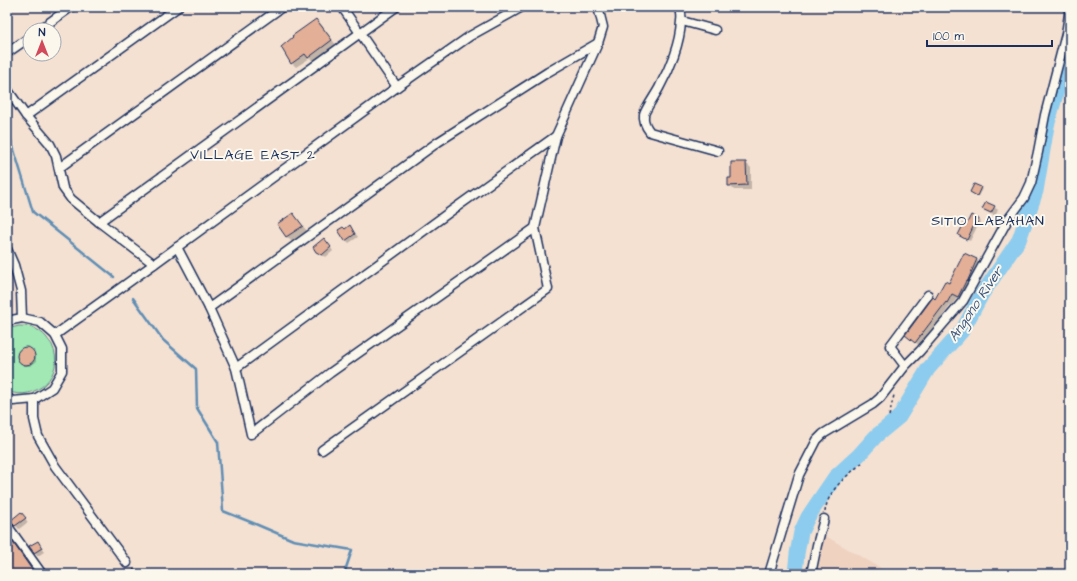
<svg xmlns="http://www.w3.org/2000/svg" width="1077" height="581" viewBox="0 0 1077 581" font-family="'Architects Daughter',sans-serif">
<rect width="100%" height="100%" fill="#f4e1d2"/>
<filter id="ink" filterUnits="userSpaceOnUse"><feTurbulence type="fractalNoise" baseFrequency=".025" numOctaves="2"/><feDisplacementMap in="SourceGraphic" scale="8" xChannelSelector="R" yChannelSelector="G"/><feConvolveMatrix kernelMatrix="1 2 1 2 8 2 1 2 1" color-interpolation-filters="sRGB"/></filter>
<g filter="url(#ink)">
<path fill="#efd2c0" d="M822,534L891,574H815Z"/>
<path fill="#a1e8b4" stroke="#5e8c89" d="M19,326C23,326 28,326 32,327C37,329 43,333 47,338C48,340 51,343 52,345C66,374 36,403 7,391V329Z"/>
<g fill="#0003">
<path d="M316,20L321,24L336,45L314,62L310,58L296,67L292,63Z"/>
<path d="M746,163L751,168V190H734L729,185L732,179Z"/>
<path d="M980,188L982,189L978,196L972,193Z"/>
<path d="M994,207L998,210L995,216L987,212L984,209Z"/>
<path d="M293,214L307,231L292,242L287,237L278,224Z"/>
<path d="M979,219L981,222L978,228L977,227L970,241L961,237L959,235L967,226Z"/>
<path d="M350,226L358,237L349,243L346,240L345,230Z"/>
<path d="M327,242L333,251L326,257L320,255L317,251Z"/>
<path d="M964,254L977,260L981,264L962,300L957,298L951,306H950L920,346L911,339L936,301L949,285Z"/>
<path d="M24,348H30L36,356V362L30,366H24L18,358V352Z"/>
<path d="M7,494L12,501L7,505Z"/>
<path d="M24,517L28,522L19,529L12,521Z"/>
<path d="M7,535L35,574H7Z"/>
<path d="M37,542L44,552L38,556L35,552Z"/>
</g>
<g fill="none" stroke-linecap="round" stroke-linejoin="round">
<g stroke="#5f8db4" stroke-width="2.5">
<path d="M7,136L11,140L33,212L114,277"/>
<path d="M133,298L163,340L196,369L197,408L218,442L223,511L253,523L293,540L352,550L344,574"/>
</g>
<path stroke="#8dccee" stroke-width="15" d="M795,574L797,554L801,532L808,517L818,502L835,477L859,455L876,436L899,417L928,369L962,331L982,294L1019,240L1036,191L1047,126L1066,59L1070,40"/>
</g>
<g fill="#e3af96" stroke="#1b2f5e">
<path d="M316,19L332,40L308,58L305,54L291,64L281,47L293,37L292,36Z"/>
<path d="M731,162H746L747,185L728,186V178H731Z"/>
<path d="M974,184L981,187L977,196L970,192Z"/>
<path d="M986,202L995,206L991,213L982,209Z"/>
<path d="M293,213L303,226L286,237L277,224Z"/>
<path d="M971,215L979,219L976,226L974,225L967,240L958,235L964,223L966,225Z"/>
<path d="M350,225L355,234L345,241L338,230L343,227L345,229Z"/>
<path d="M324,238L331,247L322,255L316,252L313,247Z"/>
<path d="M964,253L977,259L968,280L967,282L966,281L958,297L952,294L947,303L946,302L915,343L905,335L933,297L935,299L945,281L949,283Z"/>
<circle cx="26" cy="356" r="9"/>
<path d="M21,512L26,518L15,526L10,521Z"/>
<path d="M7,534L35,574H13L7,565Z"/>
<path d="M38,541L42,548L34,553L29,546Z"/>
</g>
<g fill="none" stroke-linecap="round" stroke-linejoin="round">
<g stroke="#1b2f5e" stroke-width="11">
<g id="minor">
<path d="M342,7L397,87"/>
<path d="M680,7C681,12 682,17 681,22C680,43 670,68 660,86C657,93 645,109 644,115C643,122 646,127 650,132L718,151"/>
<path d="M682,21L715,30"/>
<path d="M39,30L71,7"/>
<path d="M7,53L30,37"/>
<path d="M7,89L26,116L50,144L56,156L63,188L71,199L99,222L154,264"/>
<path d="M26,116L178,7"/>
<path d="M59,168L282,7"/>
<path d="M99,222L396,7"/>
<path d="M177,247L209,308L236,368L251,434L330,373L535,228"/>
<path d="M7,249L14,265L21,291L22,318"/>
<path d="M209,308L372,190L438,142L548,72L598,43"/>
<path d="M7,321L22,318L40,322L55,335L62,349V371L52,388L35,399L13,401L7,398"/>
<path d="M55,335L154,264L397,87L470,36L522,7"/>
<path d="M905,366L890,346L928,295"/>
<path d="M236,368L451,211L556,136"/>
<path d="M34,399V419L38,436L55,466L127,563"/>
<path d="M322,450L548,289L535,228L556,136L598,43L603,27L598,7"/>
<path d="M7,525L42,574"/>
<path d="M769,574L799,475L817,440L823,434L873,404L880,398L905,366L920,351L963,301L1007,221L1024,198L1031,183L1038,152L1045,115L1066,34L1069,14V7"/>
<path d="M811,574L817,545L824,519"/>
</g>
</g>
<g stroke="#1b2f5e" stroke-width="1.5" stroke-dasharray="3 3" stroke-linecap="butt">
<path d="M889,416L894,395"/>
<path d="M825,512C828,488 848,476 864,461"/>
<path d="M133,569L139,574"/>
</g>
<use href="#minor" stroke="#fbf7ec" stroke-width="8"/>
</g>
</g>
<g text-anchor="middle" dominant-baseline="central" stroke-width="4" stroke-linejoin="round" paint-order="stroke">
<g font-size="14" letter-spacing="1" fill="#1b2f5e" stroke="#fbf7ec">
<text x="253" y="155">VILLAGE EAST 2</text>
<text x="988" y="221">SITIO LABAHAN</text>
</g>
<g font-size="14" font-style="italic" fill="#385682" stroke="#fbf7ec">
<text transform="translate(976 304) rotate(-56)">Angono River</text>
</g>
</g>
<rect width="1077" height="581" fill="none" stroke="#fbf7ec" stroke-width="24"/>
<rect x="12" y="12" width="1053" height="557" fill="none" stroke="#1b2f5e" stroke-width="1.5" filter="url(#ink)"/>
<g transform="translate(42 42)"><circle r="19" fill="#fbf7ec" stroke="#a1a7b3"/>
<path d="M0-3L7 15L0 10L-7 15Z" fill="#d1495b"/>
<text y="-6" font-size="11" font-weight="bold" text-anchor="middle" fill="#1b2f5e">N</text>
</g>
<path d="M927 40v6h125v-6" fill="none" stroke="#1b2f5e" stroke-width="2"/>
<text x="933" y="40" font-size="12" fill="#1b2f5e" stroke="#fbf7ec" stroke-width="3" paint-order="stroke">100 m</text>
</svg>
